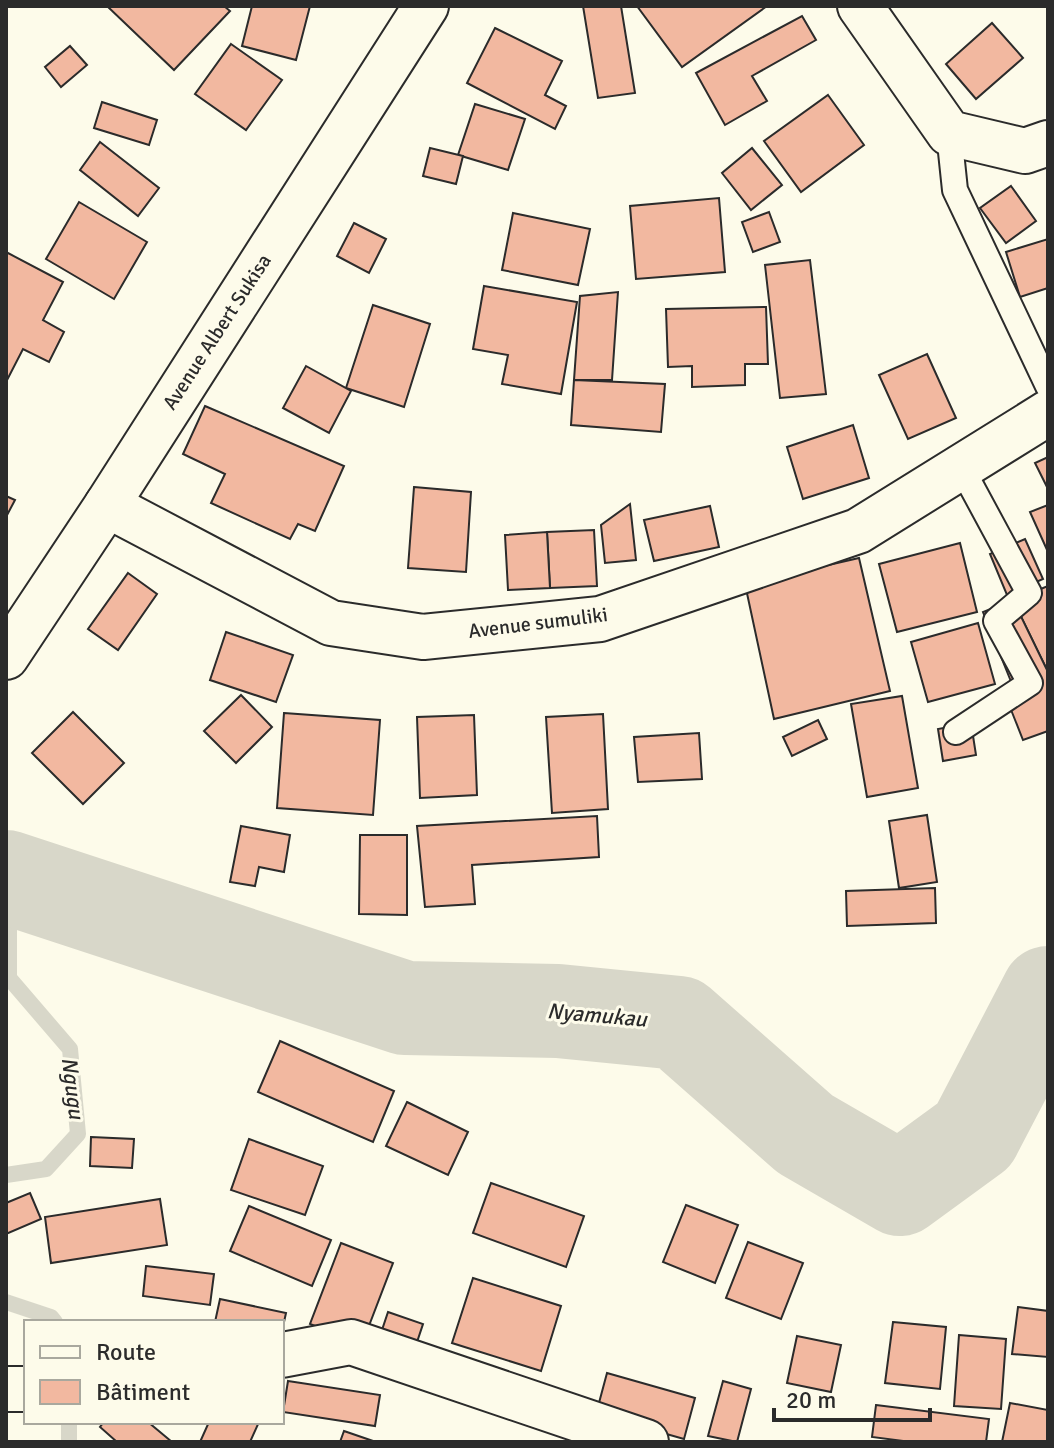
<svg xmlns="http://www.w3.org/2000/svg" width="1054" height="1448" viewBox="0 0 1054 1448" font-family="Signika,sans-serif">
<rect width="100%" height="100%" fill="#fdfbea"/>
<g fill="none" stroke-linecap="round" stroke-linejoin="round">
<g stroke="#d8d7c9" stroke-width="16">
<path d="M6,1175L46,1169L78,1134L70,1049L9,978V879"/>
<path d="M6,1302L51,1317L55,1322"/>
<path d="M69,1422V1442"/>
</g>
<path stroke="#d8d7c9" stroke-width="94" d="M6,877L405,1008L558,1011L679,1023L805,1134L900,1189L974,1135L1048,993"/>
</g>
<g fill="#f2b8a0" stroke="#2b2b2b" stroke-width="2">
<path d="M107,6H224L230,11L174,70Z"/>
<path d="M252,6H310L296,60L242,46Z"/>
<path d="M583,6H621L635,93L598,98Z"/>
<path d="M637,6H767L682,67Z"/>
<path d="M802,16L816,40L752,76L767,101L725,125L696,73Z"/>
<path d="M992,23L1023,58L976,99L946,64Z"/>
<path d="M495,28L562,61L545,95L566,106L555,129L467,83Z"/>
<path d="M231,44L282,80L246,130L195,94Z"/>
<path d="M70,46L87,65L61,87L45,67Z"/>
<path d="M828,95L864,145L801,192L764,141Z"/>
<path d="M102,102L157,120L149,145L94,128Z"/>
<path d="M475,104L525,119L508,170L458,155Z"/>
<path d="M100,142L159,188L138,216L80,170Z"/>
<path d="M430,148L463,156L456,184L423,176Z"/>
<path d="M752,148L782,185L751,210L722,173Z"/>
<path d="M1011,186L1036,221L1006,243L980,208Z"/>
<path d="M719,198L725,272L636,279L630,206Z"/>
<path d="M79,202L147,242L114,299L46,259Z"/>
<path d="M769,212L780,242L753,252L742,222Z"/>
<path d="M513,213L590,229L578,285L502,270Z"/>
<path d="M354,223L386,239L369,273L337,256Z"/>
<path d="M1048,239V288L1020,297L1006,252Z"/>
<path d="M6,252L63,282L43,320L64,332L49,362L23,349L6,382Z"/>
<path d="M810,260L826,394L780,398L765,265Z"/>
<path d="M484,286L577,302L561,394L502,384L508,355L473,349Z"/>
<path d="M618,292L612,380H574L580,296Z"/>
<path d="M373,305L430,324L404,407L346,388Z"/>
<path d="M766,307L768,364H745V385L692,387V366L668,367L666,309Z"/>
<path d="M927,354L956,418L908,439L879,375Z"/>
<path d="M306,366L351,391L329,433L283,408Z"/>
<path d="M574,380L665,384L661,432L571,425Z"/>
<path d="M205,406L344,466L315,531L298,524L290,539L211,503L225,474L183,454Z"/>
<path d="M853,425L869,478L803,499L787,447Z"/>
<path d="M1048,457V489L1035,463Z"/>
<path d="M414,487L471,492L466,572L408,568Z"/>
<path d="M6,496L15,500L6,517Z"/>
<path d="M630,504L636,560L605,563L601,525Z"/>
<path d="M1048,505V552L1030,512Z"/>
<path d="M710,506L719,547L654,561L644,520Z"/>
<path d="M594,530L597,586L550,588L547,532Z"/>
<path d="M547,532L550,588L508,590L505,535Z"/>
<path d="M1025,539L1043,579L1007,595L990,554Z"/>
<path d="M960,543L977,612L897,632L879,564Z"/>
<path d="M859,558L890,691L774,719L745,584Z"/>
<path d="M128,573L157,594L118,650L88,629Z"/>
<path d="M1048,586V672L1013,600Z"/>
<path d="M1013,600L1048,672V731L1023,740L1002,687L1012,684L983,612Z"/>
<path d="M978,623L995,684L928,702L911,642Z"/>
<path d="M226,632L293,655L276,702L210,680Z"/>
<path d="M241,695L272,727L236,763L204,731Z"/>
<path d="M902,696L918,788L867,797L851,704Z"/>
<path d="M73,712L124,763L83,804L32,753Z"/>
<path d="M284,713L380,720L373,815L277,808Z"/>
<path d="M603,714L608,809L552,813L546,717Z"/>
<path d="M474,715L477,795L420,798L417,717Z"/>
<path d="M818,720L827,739L792,756L783,737Z"/>
<path d="M971,723L976,755L943,761L938,729Z"/>
<path d="M699,733L702,779L638,782L634,737Z"/>
<path d="M927,815L937,882L899,888L889,821Z"/>
<path d="M597,816L599,857L472,865L475,904L425,907L417,826Z"/>
<path d="M241,826L290,835L284,872L259,867L255,886L230,882Z"/>
<path d="M360,835H407V915L359,914Z"/>
<path d="M935,888L936,923L847,926L846,891Z"/>
<path d="M280,1041L394,1091L373,1142L258,1092Z"/>
<path d="M407,1102L468,1132L448,1175L386,1146Z"/>
<path d="M91,1137L134,1139L132,1168L90,1166Z"/>
<path d="M249,1139L323,1166L305,1215L231,1190Z"/>
<path d="M491,1183L584,1216L566,1267L473,1233Z"/>
<path d="M30,1193L41,1219L6,1234V1203Z"/>
<path d="M160,1199L167,1245L51,1263L45,1217Z"/>
<path d="M686,1205L738,1225L715,1283L663,1262Z"/>
<path d="M249,1206L331,1240L312,1286L230,1251Z"/>
<path d="M748,1242L803,1263L781,1319L726,1298Z"/>
<path d="M341,1243L393,1263L362,1344L310,1324Z"/>
<path d="M146,1266L214,1274L210,1305L143,1296Z"/>
<path d="M473,1278L561,1306L541,1371L452,1343Z"/>
<path d="M220,1299L286,1313L282,1331V1322H215Z"/>
<path d="M1018,1307L1048,1311V1357L1012,1354Z"/>
<path d="M388,1312L423,1324L411,1360L376,1348Z"/>
<path d="M893,1322L946,1327L940,1389L885,1383Z"/>
<path d="M959,1335L1006,1339L1001,1409L954,1406Z"/>
<path d="M797,1336L841,1345L831,1392L787,1383Z"/>
<path d="M607,1373L695,1398L684,1439L596,1414Z"/>
<path d="M288,1381L380,1395L375,1426L283,1412Z"/>
<path d="M723,1381L751,1389L737,1442L708,1436Z"/>
<path d="M1010,1403L1048,1410V1442H1002Z"/>
<path d="M876,1405L989,1419L986,1442H911L872,1437Z"/>
<path d="M104,1422H148L172,1442H117L100,1427Z"/>
<path d="M209,1422H259L250,1442H200Z"/>
<path d="M344,1431L376,1442H340Z"/>
</g>
<g fill="none" stroke-linecap="round" stroke-linejoin="round">
<g stroke="#2b2b2b" stroke-width="28">
<g id="service">
<path d="M949,133L955,190L1048,386"/>
<path d="M956,732L1030,683L996,621L1029,593L961,467"/>
</g>
</g>
<g stroke="#2b2b2b" stroke-width="48">
<g id="minor">
<path d="M860,6L949,133L1025,151L1048,143"/>
<path d="M107,505L331,623L423,637L600,619L858,531L1048,413"/>
<path d="M282,1355L351,1342L646,1442"/>
<path d="M6,1389H26"/>
</g>
</g>
<g stroke="#2b2b2b" stroke-width="48">
<path id="tertiary" d="M6,657L107,505L426,6"/>
</g>
<use href="#service" stroke="#fdfbea" stroke-width="24"/>
<use href="#minor" stroke="#fdfbea" stroke-width="44"/>
<use href="#tertiary" stroke="#fdfbea" stroke-width="44"/>
</g>
<g text-anchor="middle" dominant-baseline="central" stroke-width="6" stroke-linejoin="round" paint-order="stroke">
<g font-size="20" fill="#2b2b2b" stroke="#fdfbea">
<text transform="translate(217 332) rotate(-57)">Avenue Albert Sukisa</text>
<text transform="translate(538 623) rotate(-7)">Avenue sumuliki</text>
</g>
<g font-size="22" font-style="italic" fill="#2b2b2b" stroke="#fdfbea">
<text transform="translate(597 1015) rotate(5)">Nyamukau</text>
<text transform="translate(73 1088) rotate(83)">Ngugu</text>
</g>
</g>
<rect width="1054" height="1448" fill="none" stroke="#2b2b2b" stroke-width="16"/>
<rect x="24" y="1320" width="260" height="104" fill="#fdfbea" stroke="#a9a89e" stroke-width="2"/>
<rect x="40" y="1346" width="40" height="12" fill="#fdfbea" stroke="#a9a89e" stroke-width="2"/>
<text x="96" y="1360" font-size="24" fill="#2b2b2b">Route</text>
<rect x="40" y="1380" width="40" height="24" fill="#f2b8a0" stroke="#a9a89e" stroke-width="2"/>
<text x="96" y="1400" font-size="24" fill="#2b2b2b">Bâtiment</text>
<path d="M774 1408v12h156v-12" fill="none" stroke="#2b2b2b" stroke-width="4"/>
<text x="786" y="1408" font-size="24" fill="#2b2b2b" stroke="#fdfbea" stroke-width="6" paint-order="stroke">20 m</text>
</svg>
